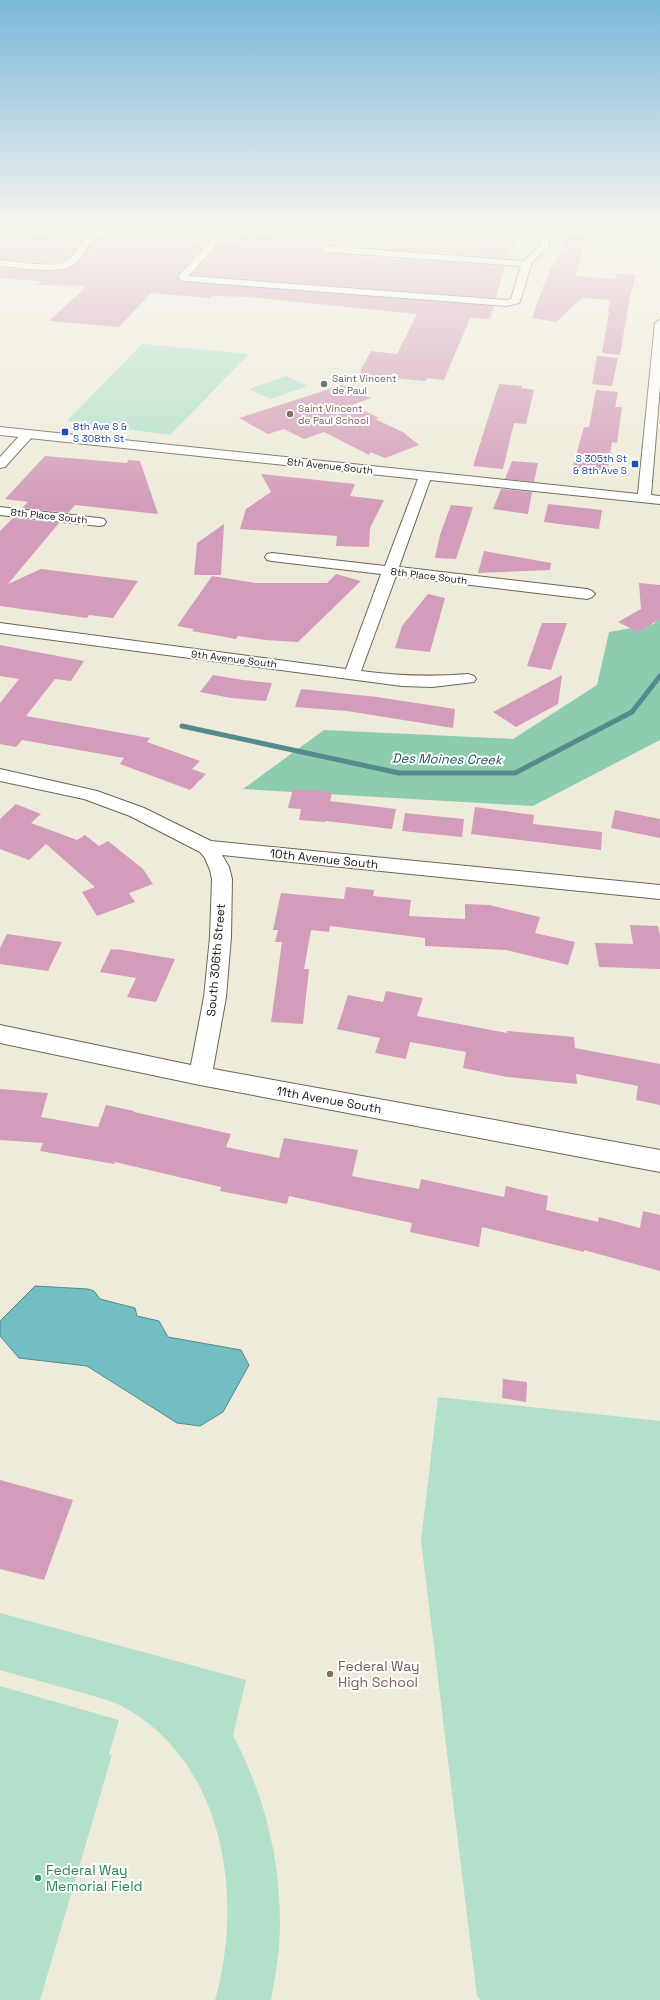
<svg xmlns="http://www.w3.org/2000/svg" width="660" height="2000" viewBox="0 0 660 2000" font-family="'Space Grotesk',sans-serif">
<rect width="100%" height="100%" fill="#eeebda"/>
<g fill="#b2e0ca">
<path d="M142,344L249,354L170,435L67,421Z"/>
<path d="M286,376L308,386L270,399L249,389Z"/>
<path d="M438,1397L660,1421V2000H481L477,1996L421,1541Z"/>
<path d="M0,1613L246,1680L233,1735C268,1802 284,1873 279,1949C277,1966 274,1983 271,2000H215C244,1899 225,1765 127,1709C112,1700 93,1696 76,1691C50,1684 25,1677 0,1670Z"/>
<path d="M0,1686L119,1720L109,1754L112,1755L40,2000H0Z"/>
</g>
<path fill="#8eccaf" d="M660,612V740L533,806L243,789L324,730L513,739L597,685L609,632L654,624Z"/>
<path fill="#72bec2" stroke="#568b8c" d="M35,1286L88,1289L94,1291L100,1299L135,1308L137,1316L159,1321L168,1337L241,1350L249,1365L223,1412L200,1426L177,1423L87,1366L19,1358L0,1336V1321Z"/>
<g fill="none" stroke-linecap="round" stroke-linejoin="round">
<path stroke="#568b8c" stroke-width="5" d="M182,726L399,773H515L632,712L660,676"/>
</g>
<g fill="#d39cba">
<path d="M17,228L42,236L62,229L93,232L83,239L68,258L61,262L45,263L0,259V232Z"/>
<path d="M331,228H495L489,237L516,239L509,258L328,244L322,248L328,254L505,266L496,298L192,275L220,243L233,244L244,233L269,234Z"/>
<path d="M115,234L207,242L180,272L177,278L183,282L494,306L490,319L470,318L444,380L427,378L426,381L358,375L371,351L397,354L417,314L248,297L211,296L209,298L151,293L119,327L49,321L87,286L38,285L41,281L0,278V268L47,271L66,269L78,263L95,241L105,235Z"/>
<path d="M568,234L587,236L575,276L616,279L617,273L636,275L630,296L620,355L602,353L609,312H608L610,300L582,298L556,322L532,318L544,284Z"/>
<path d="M597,356L618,358L612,386L592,384Z"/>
<path d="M499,384L522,386L521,388L534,390L526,424L514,423L503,469L473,466Z"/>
<path d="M342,385L371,398L352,405L379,418L375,419L403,432L419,445L385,458L370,452L369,455L324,432L304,439L284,429L268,434L239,418Z"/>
<path d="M596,390L618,392L615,407H622L617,443L612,442L607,474L572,470L584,427H589Z"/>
<path d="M45,456L127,463L128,460L140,461L158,514L75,505L68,513L22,508L28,502L5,499Z"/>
<path d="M512,461L538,463L534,482L505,479Z"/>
<path d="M261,474L355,484L350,496L384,500L370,528L369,547L336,546L337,536L240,529L246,509L271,492Z"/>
<path d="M501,489L532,492L528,514L493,509Z"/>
<path d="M548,504L602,510L599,529L544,522Z"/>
<path d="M451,505L473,507L456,559L435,558L440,535Z"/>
<path d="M13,518L59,523L8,584L41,569L138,581L113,618L89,615L87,618L0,606V531Z"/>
<path d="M224,524L221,575H194L197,543Z"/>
<path d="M484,551L551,563L550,570L478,573Z"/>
<path d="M336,574L361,581L298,642L265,640L238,636L236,639L192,631L194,629L177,626L212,576L256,583H327Z"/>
<path d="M639,583L660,585V619L638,632L618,622L641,609Z"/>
<path d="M428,594L445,598L430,652L395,648L402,626Z"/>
<path d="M542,623H567L551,670L527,666Z"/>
<path d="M0,645L84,661L71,681L55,679L26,716L150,738L147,742L200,761L192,769L206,774L190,790L120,764L124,758L22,740L16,747L0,744V703L19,679L0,676Z"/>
<path d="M213,675L243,680L272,683L266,701L231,698L200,692Z"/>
<path d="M562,675L558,704L516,727L493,712Z"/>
<path d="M301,689L377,697L455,709L453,728L347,711L295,707Z"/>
<path d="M293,789L332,792L330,801L396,809L392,829L326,821L325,822L299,820L301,809L288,808Z"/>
<path d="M16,804L41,814L31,823L77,840L85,835L99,846L108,841L143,869L153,884L129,893L135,902L97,916L82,892L95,887L46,844L29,860L0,849V819Z"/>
<path d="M475,807L534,815L533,824L602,832L601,850L471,834Z"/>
<path d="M615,810L660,819V838L611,828Z"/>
<path d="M405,813L464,819L462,837L402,831Z"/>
<path d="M346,887L374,890L373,896L411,900L409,916L465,919V904L489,905L540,917L535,933L575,942L568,965L506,950L425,946V938L330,926L329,932L311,930L304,969H309L303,1024L271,1022L282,942H275L278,930H273L281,893L344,899Z"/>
<path d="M630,925L658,926L660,936V969L599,967L595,943L633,944Z"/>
<path d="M7,934L62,942L48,971L0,964V948Z"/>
<path d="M111,949L117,950L116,949L175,959L156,1002L127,997L136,978L100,972Z"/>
<path d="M386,991L423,998L417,1016L507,1033V1031L574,1037L575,1048L660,1064V1105L636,1100L638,1086L576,1074L577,1084L507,1077L463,1068L466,1052L410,1042L406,1059L375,1053L380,1038L337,1029L348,995L383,1002Z"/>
<path d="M0,1089L48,1093L41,1117L98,1127L106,1105L134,1111V1112L231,1134L226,1147L279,1158L284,1138L358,1150L352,1176L419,1189L421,1179L504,1197L506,1186L548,1196L546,1210L598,1222L599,1217L640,1228L643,1211L660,1215V1271L584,1250V1252L482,1227L479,1247L410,1232L412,1223L289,1196L287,1204L220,1191L221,1187L115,1162L114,1164L40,1151L43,1143L0,1140Z"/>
<path d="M503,1379L527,1382L526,1402L502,1398Z"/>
<path d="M0,1480L73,1500L44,1580L0,1569Z"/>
</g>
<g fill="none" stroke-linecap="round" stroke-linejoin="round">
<g stroke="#696657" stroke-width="2">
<g id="minor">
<path d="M149,228L217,234L222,228H231L189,276L507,300L511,299L521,266L328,252L323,249L328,246L523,261L539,247L544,228H552L548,248L532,262L520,301L519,303L507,306L183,281L178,278L181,273L212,239C182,236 134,227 105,234C87,239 86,257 73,265C56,275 19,267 0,266V260C15,261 55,269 67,261C74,256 78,246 84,240C101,223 128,228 149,228Z"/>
<path d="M576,228L660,230V236L580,231Z"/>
<path d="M660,320V386L651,495L660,496V504L430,480L399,567L587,589L592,591L595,594L592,597L587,599L396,576L361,671C399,676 430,677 468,674L474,676L476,679L474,682L432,687L402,686L0,633V623L346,669L381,574L272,561L267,560L265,557L267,554L272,553L385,566L418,479L0,435V427L638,494L655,323Z"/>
<path d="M0,507L99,518L104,519L106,522L104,525L99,526L0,515Z"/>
<path d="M0,769L97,791L144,808L211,841L660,885V899L222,855L229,867L232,879L231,937L226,997L213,1069L660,1150V1172L200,1085L0,1043V1025L191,1065L204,997L210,937L212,879L210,870L205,858L200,852L130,816L84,799L0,781Z"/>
</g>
</g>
<g stroke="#696657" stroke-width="2">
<path id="tertiary" d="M28,430L34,434L32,437L5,467L0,468V457L24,431Z"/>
</g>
<use href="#minor" fill="#fff" fill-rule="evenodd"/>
<use href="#tertiary" fill="#fff" fill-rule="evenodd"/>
</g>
<linearGradient id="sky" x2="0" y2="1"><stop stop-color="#79b8d9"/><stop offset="0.45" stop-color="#f7f6ee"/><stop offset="1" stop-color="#f7f6ee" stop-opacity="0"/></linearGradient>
<rect width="660" height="508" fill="url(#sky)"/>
<circle fill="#6b7280" stroke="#fff" stroke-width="1.5" cx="324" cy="384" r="4"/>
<g fill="#8d6e63" stroke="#fff" stroke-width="1.5">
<circle cx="290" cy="414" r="4"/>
<circle cx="330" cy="1674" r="4"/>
</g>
<g fill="#1a4fb4" stroke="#fff" stroke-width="1.5">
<rect x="61" y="428" width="8" height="8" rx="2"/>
<rect x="631" y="460" width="8" height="8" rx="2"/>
</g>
<circle fill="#2e9e5b" stroke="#fff" stroke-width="1.5" cx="38" cy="1878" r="4"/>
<g text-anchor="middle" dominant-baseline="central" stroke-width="4" stroke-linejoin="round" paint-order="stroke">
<g font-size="10" fill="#5b616d" stroke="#fff" text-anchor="start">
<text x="332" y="378">Saint Vincent<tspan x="332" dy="12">de Paul</tspan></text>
</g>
<g font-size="10" fill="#785e54" stroke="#fff" text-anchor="start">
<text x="298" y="408">Saint Vincent<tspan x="298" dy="12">de Paul School</tspan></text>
</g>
<g font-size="10" fill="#164399" stroke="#fff" text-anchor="start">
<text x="73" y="426">8th Ave S &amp;<tspan x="73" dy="12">S 308th St</tspan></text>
<text x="627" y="458" text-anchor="end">S 305th St<tspan x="627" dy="12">&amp; 8th Ave S</tspan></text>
</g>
<g font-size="10" fill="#15130d" stroke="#fff">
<text transform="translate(330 466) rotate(6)">8th Avenue South</text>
<text transform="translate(49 516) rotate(6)">8th Place South</text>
<text transform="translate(429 576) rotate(7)">8th Place South</text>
<text transform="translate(234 659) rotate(7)">9th Avenue South</text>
</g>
<g font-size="12" fill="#15130d" stroke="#fff">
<text transform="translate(324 859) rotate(6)">10th Avenue South</text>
<text transform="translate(216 960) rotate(-85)">South 306th Street</text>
<text transform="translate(329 1100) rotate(10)">11th Avenue South</text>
</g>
<g font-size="13" font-style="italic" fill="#16575b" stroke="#fff">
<text transform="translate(447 759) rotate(1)">Des Moines Creek</text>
</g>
<g font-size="14" fill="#785e54" stroke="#fff" text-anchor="start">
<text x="338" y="1666">Federal Way<tspan x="338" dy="16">High School</tspan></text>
</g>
<g font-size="14" fill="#27864d" stroke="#fff" text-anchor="start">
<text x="46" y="1870">Federal Way<tspan x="46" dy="16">Memorial Field</tspan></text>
</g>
</g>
</svg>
